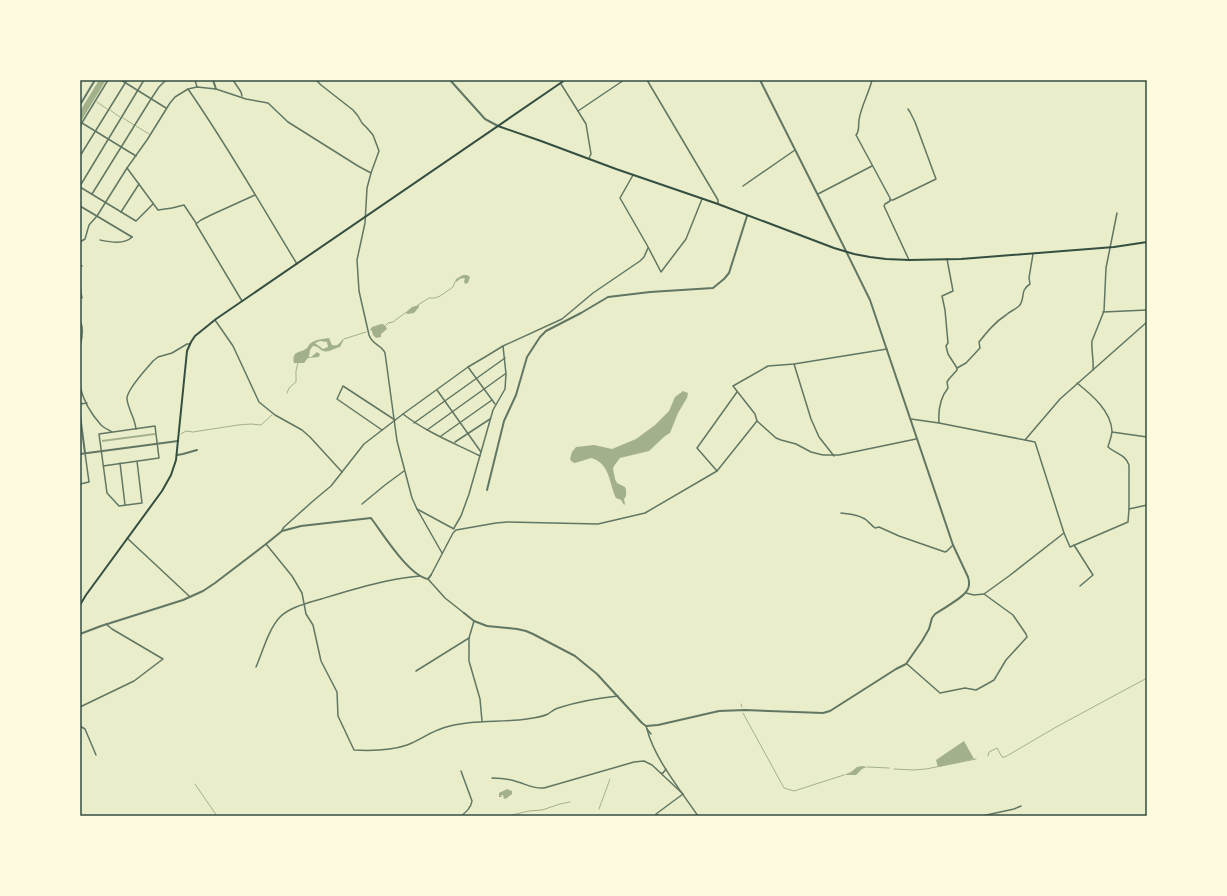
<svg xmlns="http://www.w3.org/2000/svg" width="1227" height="896" viewBox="0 0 1227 896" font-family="Ubuntu,sans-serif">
<rect width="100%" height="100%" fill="#e9edc9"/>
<g fill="#a3b18a" fill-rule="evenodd">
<path d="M99,80H106L80,123V111Z"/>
<path d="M463,275H467L470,277L468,283L465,284L464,281L465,279L464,278L460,279L456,282H455L456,279Z"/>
<path d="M419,305V307L414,313L408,314L405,313L412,307Z"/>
<path d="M381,324H383L386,327L387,329L381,334V337L376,338L373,335L372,331L370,330L372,327Z"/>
<path d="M329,338L332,345C338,346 339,344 342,340L344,339L340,347C335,348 328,353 323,351C319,349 318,346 313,346L310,350L309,357H311L317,352L320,354L319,357L308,358L304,363H294C291,350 302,353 307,348C308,347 309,344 311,343C316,339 323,339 329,338ZM320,341L327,342L328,347L323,349L315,343Z"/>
<path d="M683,391L688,393L687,398L678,413L670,433L665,436L649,451L620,458L614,466L613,469L615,479L617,483L625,487L626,490V496L624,499L625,504L624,505L621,500L616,498C609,483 610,463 591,458L575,463L572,462L570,459L572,452L576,447L594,445L612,449L636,439L655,425L669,411L675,397Z"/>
<path d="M155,433V435L102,442V440Z"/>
<path d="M964,741L974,759L938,767L936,760Z"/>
<path d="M862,766L867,767L862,769L856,775H844L851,772L857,767Z"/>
<path d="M507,789L512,791V794L507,798L504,799L503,795H501L502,797H499V793Z"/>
</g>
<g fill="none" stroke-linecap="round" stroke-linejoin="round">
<g stroke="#a3b18a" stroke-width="1">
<path d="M97,102L107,109"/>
<path d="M110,110L120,117"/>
<path d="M123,118L134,125"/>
<path d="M136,126L149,134"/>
<path d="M418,305L429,298H435L440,296L453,287L455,282"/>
<path d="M385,326L388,323L393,322L405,313"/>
<path d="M344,339L366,332"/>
<path d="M287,393L289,388L296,382V371L298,363"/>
<path d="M181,434L186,431L193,432L238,425L251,424L261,425L272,415"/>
<path d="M741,704L742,707"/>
<path d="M743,713L784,788L794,791L844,775"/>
<path d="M988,756L989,752L997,748L1002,757H1005L1058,726L1147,678"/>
<path d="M867,767L889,768"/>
<path d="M894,769L914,770L926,769L976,759"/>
<path d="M195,784L217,816"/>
<path d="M599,809L610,779"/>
<path d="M507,816L529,811L542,810L560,804L570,802"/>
</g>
<g stroke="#617663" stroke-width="1.5">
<path d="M121,80L166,108"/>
<path d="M195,80L197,87"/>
<path d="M233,80L241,92L242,96"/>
<path d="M316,80L321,85L353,110L358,116L362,123L367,128L373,135L379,151L371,173L367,188L365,223L357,260L359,291L369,335C373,346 381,344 385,353L397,441L412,498L417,509L442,553"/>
<path d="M647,80L718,200V204"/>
<path d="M872,80C869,93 861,106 859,120C858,126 860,130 856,135L890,198V201L885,204L884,206L909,260"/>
<path d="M561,84L578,111"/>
<path d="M188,89C227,145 261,205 297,264"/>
<path d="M82,123L136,156"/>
<path d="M80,126L108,80"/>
<path d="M80,156L127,80"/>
<path d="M589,158L591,154L586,124L578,111L624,80"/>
<path d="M127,168L158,210L172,208L184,205L196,223"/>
<path d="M633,175L620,198L647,245L661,272L686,239L702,199"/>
<path d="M80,186L144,80"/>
<path d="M743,186L795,150"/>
<path d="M80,187L136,221L153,204"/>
<path d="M92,194L151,99L159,87L166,80"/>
<path d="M818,194L872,166"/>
<path d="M890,200H893L936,179L915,122L910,112L908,109"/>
<path d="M121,212L139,184"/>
<path d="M100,240C110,242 124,245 132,237"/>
<path d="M80,242L85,239L89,225L97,216L127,168L147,140L170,103L175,97L188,89L197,87L216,89L246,99L268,103L288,122L358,166L371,173"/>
<path d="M947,259L953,291L942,296L945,310L948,343L946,346L948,354L957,368"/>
<path d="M80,265L82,266"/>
<path d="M80,288L82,298H80"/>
<path d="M242,301L196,224L201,220L211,215L255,195"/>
<path d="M1103,312L1147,310"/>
<path d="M215,320L233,346L259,402L275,415L302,430L310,437L342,472"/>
<path d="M80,321C84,328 82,339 80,346"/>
<path d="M794,364L811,419L819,437L834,456"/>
<path d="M468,367L495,404"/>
<path d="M1093,370C1094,359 1091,350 1092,341L1104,311L1106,268L1117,213"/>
<path d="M1077,383C1092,395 1111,411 1112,431C1112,436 1109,442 1108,447C1116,454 1125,454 1129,465V509"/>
<path d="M80,386C83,400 92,415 101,425C104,428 109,430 112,432"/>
<path d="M437,390L481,452"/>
<path d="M80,404L87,403"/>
<path d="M403,414C426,432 454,443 480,456"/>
<path d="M911,419L939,423L1025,440L1060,399L1147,322"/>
<path d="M757,421L755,414L733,386L768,366L794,364L887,349"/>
<path d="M414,423L505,358"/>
<path d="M939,423C938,409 940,398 948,388L947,382L949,379L957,370V368L966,363L980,348L979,342C987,332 995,322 1006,315C1010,311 1015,310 1019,306C1026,298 1019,291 1030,284L1029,278L1033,254"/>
<path d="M136,429C135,418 128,409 127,399C126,390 147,368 153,361L158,357L172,353L187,344H190"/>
<path d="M382,430L337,399L343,386L395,420"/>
<path d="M427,430L505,374"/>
<path d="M1112,432L1147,437"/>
<path d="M441,436L492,400"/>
<path d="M1025,440L1035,442L1064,533L1070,547L1128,522L1129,509L1147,505"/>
<path d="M455,442L490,419"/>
<path d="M120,463L125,505"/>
<path d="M103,466L159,458L155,426L99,434L107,493L119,506L142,503L137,461"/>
<path d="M717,471L697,448L737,392"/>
<path d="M80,484L89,482L85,453"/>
<path d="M362,504L385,485L404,471"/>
<path d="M417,509L454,529"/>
<path d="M841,513C850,514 857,514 865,519C868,521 871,525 875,528L879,527L899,536L945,552L947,551L953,545"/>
<path d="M454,528L461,516L469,494L493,410L505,389L506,374L503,346"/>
<path d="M282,530L284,527L313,501L331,486L364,444L403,414L468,367L485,357L503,346L562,319L593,293L640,261L644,257L648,248"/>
<path d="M127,538L187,594L190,597"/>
<path d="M266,544L292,576L302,593L306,614L313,625L321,661L337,692L338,716L354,750C372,751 390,751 407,745C420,740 430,732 443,728C471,719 499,723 527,719C534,718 542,717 548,714C551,712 554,709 558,708C577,702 598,698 618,696"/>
<path d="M1074,545L1093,575L1080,586"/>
<path d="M431,575L453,533L456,530L496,523L507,522L598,524L645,513L717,471L757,421L776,438L781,440L796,444L811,452L823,455H839L916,439"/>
<path d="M428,579L445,598L464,613"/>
<path d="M966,593L974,595L984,594L1009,576L1064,533"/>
<path d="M474,621L469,638V661L480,699L482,721"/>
<path d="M907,664L940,693L965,688L976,690L987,684L994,680L1006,660L1027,637L1026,634L1013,615L984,594"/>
<path d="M256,667C263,651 268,630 280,617C290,607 308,603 321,599C354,589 386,579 420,576"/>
<path d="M416,671L469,638"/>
<path d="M80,707L134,681L163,659L112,629L106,624"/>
<path d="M80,726L85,729L96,755"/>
<path d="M646,726L647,729L651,734"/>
<path d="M647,729C654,758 681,791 698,816"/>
<path d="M461,771L472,801C471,808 466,812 461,816"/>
<path d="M661,773H663L666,769"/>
<path d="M492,778C501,778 510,779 518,782C528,785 533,789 544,788L634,762L644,761L652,765L683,794"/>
<path d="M658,816L656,814L683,794"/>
<path d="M982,816L1014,809L1021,806"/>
</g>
<g stroke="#617663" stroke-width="2">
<path d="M213,80L216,89"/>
<path d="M450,80L485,119L498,126"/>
<path d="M80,105L95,80"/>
<path d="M80,206L132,237"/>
<path d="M80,415L85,453"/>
<path d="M80,454L178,441"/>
<path d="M177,455L183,454L197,450"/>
<path d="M487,490L504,421L516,395L527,357L540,337L546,331L581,313L608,297L650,292L713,288L724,279L729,273L747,216"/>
<path d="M464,613L474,621L487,626L517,629L526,631L533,634L575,656L597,674L642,723L646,726L658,725L719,711L745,710L823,713L830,711L896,669L906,664L922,641L929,629L932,618L935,614C943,609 960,599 965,593C969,589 970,583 968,577L953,545L870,300L842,243L760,80"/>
<path d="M80,634L101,626L183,600L203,591L215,583L266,544L282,531L301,526L371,518C383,534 409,576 428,579L431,575"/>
</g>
<g stroke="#344e41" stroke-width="2">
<path d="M498,126L541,141L616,169L718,204L834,248L854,254L870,257L886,259L909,260L961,259L1114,247L1147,242"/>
<path d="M80,605L86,595L162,491L171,475L176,460L187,351L191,342L195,336L216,319L565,80"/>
</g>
</g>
<rect width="1227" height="896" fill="none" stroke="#fefae0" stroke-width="162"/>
<rect x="81" y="81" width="1065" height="734" fill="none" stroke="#344e41" stroke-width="1.5"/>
</svg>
